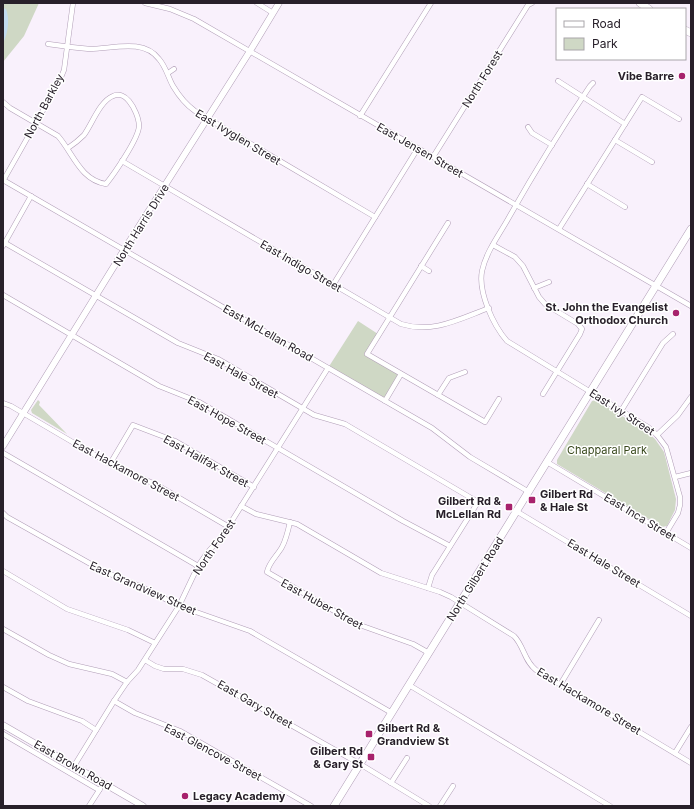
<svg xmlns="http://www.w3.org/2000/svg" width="694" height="809" viewBox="0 0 694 809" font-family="Inter,sans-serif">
<rect width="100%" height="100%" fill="#f9f1fc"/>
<g fill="#cfd8c5">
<path d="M3,3H39L24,36L3,62Z"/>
<path d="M358,321L378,334L367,354L401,374L385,401L328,368Z"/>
<path d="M38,400L40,402L39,405L67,434L32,413L31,410Z"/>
<path d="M596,400L645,430L655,439L664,452L676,499L675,510L667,526L662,527L557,464V460L592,401Z"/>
</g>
<path fill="#c2dbf0" d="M3,8L6,9C10,19 8,33 3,43Z"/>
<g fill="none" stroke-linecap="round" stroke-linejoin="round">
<g stroke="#b19eb7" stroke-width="5.5">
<g id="street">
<path d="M145,3L170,9L194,19L691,306"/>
<path d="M257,3L273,13"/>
<path d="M48,44C62,46 76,48 90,49C112,49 143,38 159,59C166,67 168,77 173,86C179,96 185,104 195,111L375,217"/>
<path d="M168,73L174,69"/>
<path d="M558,81L625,124"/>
<path d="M593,83L590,86C561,129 534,173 508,219C499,235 486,252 482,271C478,292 493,325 507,341L648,427L657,435L666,447L680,497V505L678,513L666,533"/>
<path d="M3,102L10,108L58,136C73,153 80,180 106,184C114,174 139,138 139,126C139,118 134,107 129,101C125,96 119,93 113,96C100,101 92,124 84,135C79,140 74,144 68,148"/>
<path d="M360,116L431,3"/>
<path d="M528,127L532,133L552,145"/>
<path d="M615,140L652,162"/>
<path d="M433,157L528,5L532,3"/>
<path d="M122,161L401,324C433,334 459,319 489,308"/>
<path d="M3,180L432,428L470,457L529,492"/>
<path d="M3,181L59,82L64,70L73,3"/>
<path d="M587,184L625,207"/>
<path d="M448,223L367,354L485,422L499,399"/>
<path d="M559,229L642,97L679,119"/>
<path d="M5,243L178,343L218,359L314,415L345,424L478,502L432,575L428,588"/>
<path d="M493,245L515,257L523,266L539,297L545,304L578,324L582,329L580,334L543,394"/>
<path d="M3,246L31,196"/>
<path d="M421,266L429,271"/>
<path d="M333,285L418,148"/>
<path d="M534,288L549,282"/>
<path d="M3,295L159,386L199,402L403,521L450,546"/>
<path d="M438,395L449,378L465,372"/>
<path d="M385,401L401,374"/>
<path d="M3,403L11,406L110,464L157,485L229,527"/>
<path d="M621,411L663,343L673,334"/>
<path d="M657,435L678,415L691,397"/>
<path d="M3,453L198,566"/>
<path d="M547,462L691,548"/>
<path d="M110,464L133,425L175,441L254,487"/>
<path d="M675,477L691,473"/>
<path d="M241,506L256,514L297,524L381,573L440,592L451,597L514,636C524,646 524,661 536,670L691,763"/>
<path d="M516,511L691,616"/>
<path d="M3,513L7,517L105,572L140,586L179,606L250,631L392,713"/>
<path d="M290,522C288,531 286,540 282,547C277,556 269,562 267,572L357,624L413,644L429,653"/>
<path d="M3,571L67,609L128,630L155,643"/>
<path d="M3,629L49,655L69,664L112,674L127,682"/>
<path d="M145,660L155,666L164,669H183L202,675L360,764L429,806"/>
<path d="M409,685L610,806"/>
<path d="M560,685L599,620"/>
<path d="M3,687L28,701L82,721L96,730"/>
<path d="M114,701L135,713L180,731L311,806"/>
<path d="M3,734L99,790"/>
<path d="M675,753L691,727"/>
<path d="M74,766L114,701L127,682L138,670L179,606L198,566L207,553L223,535L328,368"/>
<path d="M391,783L407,758"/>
<path d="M89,806L100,789"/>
<path d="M440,806L453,786"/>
</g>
</g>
<g stroke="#b19eb7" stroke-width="7">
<g id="secondary">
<path d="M3,446L124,250L250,51L279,3"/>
<path d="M3,725L143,806"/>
</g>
</g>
<g stroke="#b19eb7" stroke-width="8">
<g id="primary">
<path d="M640,3L649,9"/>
<path d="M685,30L691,33"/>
<path d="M334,806L691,229"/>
</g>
</g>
<use href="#street" stroke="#fff" stroke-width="4.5"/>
<use href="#secondary" stroke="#fff" stroke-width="6"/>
<use href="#primary" stroke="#fff" stroke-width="7"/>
</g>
<g fill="#a7226c" stroke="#fff" stroke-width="1.5">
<circle cx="682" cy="76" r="4"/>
<circle cx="676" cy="313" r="4"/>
<rect x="528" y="496" width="8" height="8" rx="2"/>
<rect x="505" y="503" width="8" height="8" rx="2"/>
<rect x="365" y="730" width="8" height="8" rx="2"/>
<rect x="367" y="753" width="8" height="8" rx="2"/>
<circle cx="185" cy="796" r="4"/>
</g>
<g text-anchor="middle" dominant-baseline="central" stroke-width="3" stroke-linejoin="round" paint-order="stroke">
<g font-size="11" font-weight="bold" fill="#28202a" stroke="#fff" text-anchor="end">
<text x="674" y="76">Vibe Barre</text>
<text x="668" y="307">St. John the Evangelist<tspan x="668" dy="13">Orthodox Church</tspan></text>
<text x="540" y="494" text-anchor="start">Gilbert Rd<tspan x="540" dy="13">&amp; Hale St</tspan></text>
<text x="501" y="501">Gilbert Rd &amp;<tspan x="501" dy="13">McLellan Rd</tspan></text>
<text x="377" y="728" text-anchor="start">Gilbert Rd &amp;<tspan x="377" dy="13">Grandview St</tspan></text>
<text x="363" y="751">Gilbert Rd<tspan x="363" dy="13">&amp; Gary St</tspan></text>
<text x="193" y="796" text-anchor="start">Legacy Academy</text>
</g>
<g font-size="11" fill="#28202a" stroke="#fff">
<text transform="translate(482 79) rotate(-58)">North Forest</text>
<text transform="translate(44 106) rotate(-62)">North Barkley</text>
<text transform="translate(238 137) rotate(31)">East Ivyglen Street</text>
<text transform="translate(420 150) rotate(30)">East Jensen Street</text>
<text transform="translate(141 225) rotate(-58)">North Harris Drive</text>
<text transform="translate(301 266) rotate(30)">East Indigo Street</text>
<text transform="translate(268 333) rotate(30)">East McLellan Road</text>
<text transform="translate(241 375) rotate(29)">East Hale Street</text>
<text transform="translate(622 412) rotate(33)">East Ivy Street</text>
<text transform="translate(227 420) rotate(29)">East Hope Street</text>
<text transform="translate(206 461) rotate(29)">East Halifax Street</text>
<text transform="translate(126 470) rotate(28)">East Hackamore Street</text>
<text transform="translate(640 517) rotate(31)">East Inca Street</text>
<text transform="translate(214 547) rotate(-55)">North Forest</text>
<text transform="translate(604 563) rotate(31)">East Hale Street</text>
<text transform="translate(475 579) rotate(-58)">North Gilbert Road</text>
<text transform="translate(143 588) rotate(24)">East Grandview Street</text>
<text transform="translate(322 604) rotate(29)">East Huber Street</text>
<text transform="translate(589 701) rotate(31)">East Hackamore Street</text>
<text transform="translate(255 704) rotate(30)">East Gary Street</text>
<text transform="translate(213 752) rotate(28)">East Glencove Street</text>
<text transform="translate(73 765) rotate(30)">East Brown Road</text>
</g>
<g font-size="11" fill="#37471b" stroke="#fff">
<text x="607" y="450">Chapparal Park</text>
</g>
</g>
<rect width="694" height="809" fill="none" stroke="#28202a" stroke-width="8"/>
<rect x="556" y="8" width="130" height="52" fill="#ffffff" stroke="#a9a6aa"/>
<rect x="564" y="21" width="20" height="6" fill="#ffffff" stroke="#a9a6aa"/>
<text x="592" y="28" font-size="12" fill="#28202a">Road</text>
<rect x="564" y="38" width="20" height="12" fill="#cfd8c5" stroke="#a9a6aa"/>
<text x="592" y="48" font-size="12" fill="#28202a">Park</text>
</svg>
